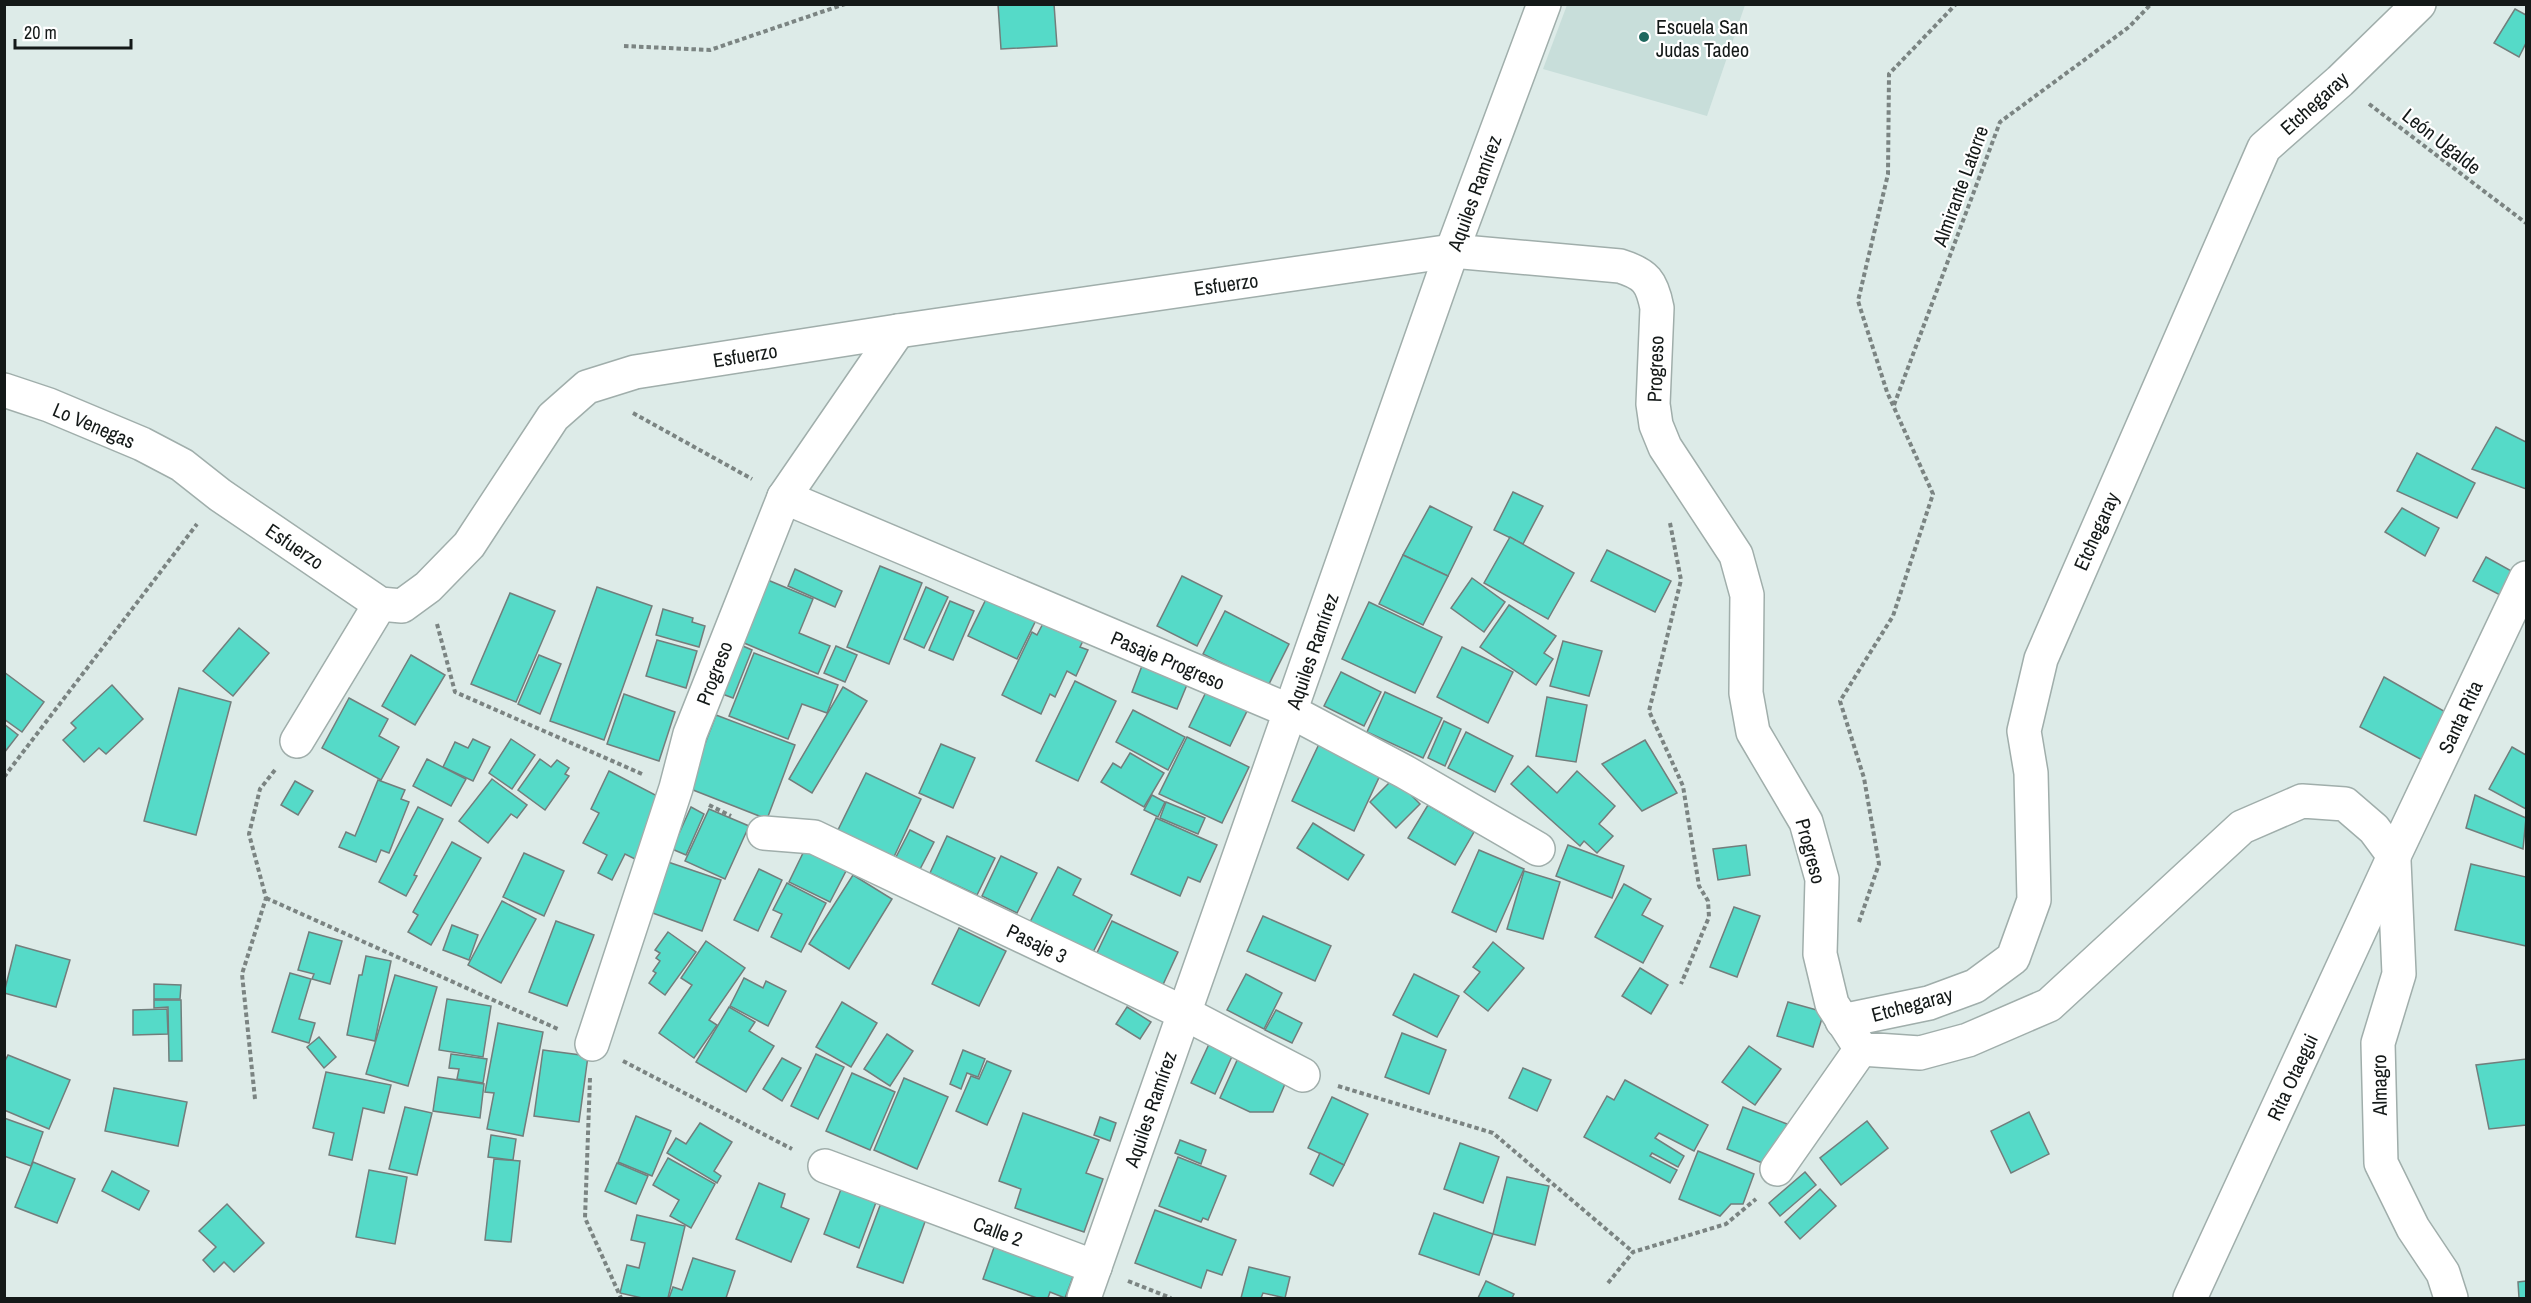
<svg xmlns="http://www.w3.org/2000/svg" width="2531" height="1303" viewBox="0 0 2531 1303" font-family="'Archivo Narrow',sans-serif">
<rect width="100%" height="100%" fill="#ddebe8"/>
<path fill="#c8deda" d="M1567,5H1745L1707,116L1543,69Z"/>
<g fill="#55dac8" stroke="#727e7c" stroke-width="1.5">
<path d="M998,4H1054L1057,46L1001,49Z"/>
<path d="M2515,9L2526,15V43L2519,57L2494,43Z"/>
<path d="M2496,427L2526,442V489L2472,469Z"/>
<path d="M2417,453L2475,483L2457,518L2397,491Z"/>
<path d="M1513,492L1543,506L1523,544L1494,530Z"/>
<path d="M1430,506L1472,527L1448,576L1403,555Z"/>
<path d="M2402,508L2439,528L2425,556L2385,532Z"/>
<path d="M1510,537L1574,573L1548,619L1484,583Z"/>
<path d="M1607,550L1671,581L1655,612L1591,581Z"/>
<path d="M1403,555L1448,576L1423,625L1379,604Z"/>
<path d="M2486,557L2515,573L2504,597L2473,581Z"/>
<path d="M880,566L922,583L889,664L847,647Z"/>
<path d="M795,569L842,591L835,607L788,586Z"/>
<path d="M1182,576L1222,596L1197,646L1157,626Z"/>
<path d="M763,578L813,599L799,633L830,646L818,674L737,640Z"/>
<path d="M1472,578L1505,602L1484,632L1451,608Z"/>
<path d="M597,587L652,606L604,740L550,721Z"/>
<path d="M926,587L948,597L924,648L904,639Z"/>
<path d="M510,593L555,611L516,702L471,684Z"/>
<path d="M989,593L1038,616L1017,659L968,636Z"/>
<path d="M950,601L974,611L953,660L929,650Z"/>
<path d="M1369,602L1442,637L1415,693L1342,659Z"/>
<path d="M1509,605L1556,636L1544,653L1553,659L1536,685L1480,647Z"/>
<path d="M663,609L693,618L692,622L705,626L699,647L656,635Z"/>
<path d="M1225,611L1289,644L1268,686L1203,654Z"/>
<path d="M1048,614L1087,633L1080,647L1088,650L1076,676L1067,671L1055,697L1050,694L1041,714L1002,695L1032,632L1037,635Z"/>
<path d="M239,628L269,653L233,696L203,671Z"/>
<path d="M657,640L697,651L686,688L646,676Z"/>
<path d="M1563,641L1602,651L1589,696L1550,686Z"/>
<path d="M736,643L752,650L733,698L717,692Z"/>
<path d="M836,646L857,655L845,682L824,673Z"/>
<path d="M1462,647L1513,672L1488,723L1437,697Z"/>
<path d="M754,653L838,685L827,713L802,704L788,739L729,716Z"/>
<path d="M411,655L445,675L415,725L382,706Z"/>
<path d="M539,655L561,664L540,714L518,704Z"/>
<path d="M1145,658L1191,675L1177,709L1132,692Z"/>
<path d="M4,672L44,702L22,732L4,719Z"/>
<path d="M1341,672L1381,692L1364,726L1324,706Z"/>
<path d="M2384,677L2449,714L2424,761L2360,727Z"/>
<path d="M1075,681L1116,701L1078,781L1036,761Z"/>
<path d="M112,685L143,719L106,754L99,748L84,762L63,740L76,728L71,723Z"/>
<path d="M843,687L867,701L812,793L789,779Z"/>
<path d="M179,688L231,702L196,835L144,821Z"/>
<path d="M1207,690L1248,709L1230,746L1189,727Z"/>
<path d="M1385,692L1442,718L1423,758L1367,732Z"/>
<path d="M624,694L675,712L659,761L607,744Z"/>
<path d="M1547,697L1587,705L1576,762L1536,756Z"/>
<path d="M349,698L388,719L379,736L399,747L381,780L322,748Z"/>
<path d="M1133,710L1185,737L1168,770L1116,742Z"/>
<path d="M716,715L795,745L767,819L688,788Z"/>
<path d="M1444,721L1461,729L1445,766L1428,758Z"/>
<path d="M4,724L18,735L4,753Z"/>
<path d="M1466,732L1513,756L1495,792L1448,768Z"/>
<path d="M1187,737L1249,767L1222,823L1159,794Z"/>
<path d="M473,739L490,747L473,781L443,767L455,742L468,748Z"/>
<path d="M511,739L535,755L512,789L489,773Z"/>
<path d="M1645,740L1677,793L1642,811L1602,764Z"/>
<path d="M1320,742L1382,771L1354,831L1292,801Z"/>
<path d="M941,744L975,758L953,808L919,793Z"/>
<path d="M2512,747L2526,755V809L2489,789Z"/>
<path d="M1130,753L1164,773L1144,807L1101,782L1113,763L1121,768Z"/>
<path d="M427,759L466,779L451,806L413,786Z"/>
<path d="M540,759L551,767L557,760L569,768L565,774L569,776L545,810L518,790Z"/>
<path d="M1528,766L1557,793L1577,771L1615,806L1599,824L1613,836L1597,853L1584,841L1580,846L1511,784Z"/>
<path d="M609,771L665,800L635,859L625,854L612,880L598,873L607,855L583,843L599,813L591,809Z"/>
<path d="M866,773L921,799L892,861L836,834Z"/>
<path d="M1394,778L1420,804L1396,828L1370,802Z"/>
<path d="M492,779L527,805L517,818L511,814L488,843L459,821Z"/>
<path d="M378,780L405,790L401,799L409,802L389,853L381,850L376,862L339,847L346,832L355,836Z"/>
<path d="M295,781L313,791L298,815L281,805Z"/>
<path d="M1152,795L1165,802L1158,817L1144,810Z"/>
<path d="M2475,795L2526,818L2523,849L2466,828Z"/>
<path d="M1166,802L1205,818L1198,834L1160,818Z"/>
<path d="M1428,805L1474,832L1455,865L1408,838Z"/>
<path d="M418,807L443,819L414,875L417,876L406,896L379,882Z"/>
<path d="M691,807L704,814L686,855L672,849Z"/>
<path d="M709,809L749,826L725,879L685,861Z"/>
<path d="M1156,818L1217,845L1200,882L1188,877L1180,896L1131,874Z"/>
<path d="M1313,823L1364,855L1348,880L1297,848Z"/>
<path d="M910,830L934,842L918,873L894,861Z"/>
<path d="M947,836L995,858L977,895L930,873Z"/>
<path d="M452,842L481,858L431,945L408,932L418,915L413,912Z"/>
<path d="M1568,845L1624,866L1612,898L1556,876Z"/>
<path d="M1746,845L1750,875L1718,880L1713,849Z"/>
<path d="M805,849L847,869L830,902L789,882Z"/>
<path d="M1479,850L1524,869L1496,932L1452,912Z"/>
<path d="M524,853L564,871L544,916L503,897Z"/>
<path d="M1001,856L1037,873L1017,913L982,896Z"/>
<path d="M668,862L721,880L702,931L650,912Z"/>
<path d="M2471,864L2526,877V946L2455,930Z"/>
<path d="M1058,867L1081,879L1073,895L1112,915L1091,956L1029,924Z"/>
<path d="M759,869L782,880L758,931L734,920Z"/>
<path d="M1524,871L1560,882L1543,939L1507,929Z"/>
<path d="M853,875L892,899L849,969L809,944Z"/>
<path d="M787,883L826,903L801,952L771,937L782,914L773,910Z"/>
<path d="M1624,884L1651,899L1642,915L1663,926L1643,963L1595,937Z"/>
<path d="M502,901L536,919L501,983L468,965Z"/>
<path d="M1734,907L1760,916L1737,977L1710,967Z"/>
<path d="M1263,916L1331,946L1315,981L1247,951Z"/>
<path d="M556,921L594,935L567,1006L529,992Z"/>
<path d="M1112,921L1178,952L1161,989L1095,957Z"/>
<path d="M452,925L478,935L469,960L443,950Z"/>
<path d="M959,928L1006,951L979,1006L932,984Z"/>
<path d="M309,932L342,941L330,984L312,979L314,974L298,970Z"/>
<path d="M668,932L696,952L665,995L649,983L656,973L653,971L660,961L656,958L660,953L655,950Z"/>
<path d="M706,941L745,968L709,1020L717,1025L694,1058L659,1033L692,985L681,978Z"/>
<path d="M1493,942L1524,968L1488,1011L1464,992L1480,972L1473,967Z"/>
<path d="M16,945L70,960L56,1007L4,993Z"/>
<path d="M366,956L391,961L375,1041L347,1035L359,975H362Z"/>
<path d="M1640,968L1668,985L1651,1014L1622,996Z"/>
<path d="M290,973L311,979L299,1019L315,1023L309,1043L272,1032Z"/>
<path d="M1246,974L1282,993L1264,1029L1227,1010Z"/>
<path d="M1414,974L1459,996L1437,1037L1393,1015Z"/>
<path d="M395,975L437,987L408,1086L366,1074Z"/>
<path d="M744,978L763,988L766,981L786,991L768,1026L730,1006Z"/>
<path d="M154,984L181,985L180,999H154Z"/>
<path d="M447,999L491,1006L483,1057L439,1050Z"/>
<path d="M154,1000H181L182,1061H169L168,1007L154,1008Z"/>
<path d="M842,1002L877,1023L851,1067L816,1047Z"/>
<path d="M1788,1002L1824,1012L1813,1047L1777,1036Z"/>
<path d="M729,1007L755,1022L749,1031L774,1046L746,1092L696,1062Z"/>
<path d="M1127,1007L1151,1022L1140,1039L1116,1024Z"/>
<path d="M167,1009L168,1034L133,1035V1010Z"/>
<path d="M1276,1010L1302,1023L1292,1043L1265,1030Z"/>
<path d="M498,1023L543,1032L523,1136L487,1129L494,1093L485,1092Z"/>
<path d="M1402,1033L1446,1050L1429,1094L1385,1077Z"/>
<path d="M887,1034L913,1051L890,1086L864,1069Z"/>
<path d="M319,1037L336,1057L324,1068L307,1047Z"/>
<path d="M1210,1042L1234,1052L1215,1094L1191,1083Z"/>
<path d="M1749,1046L1781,1069L1755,1105L1722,1082Z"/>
<path d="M543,1050L588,1056L579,1122L534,1116Z"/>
<path d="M963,1050L985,1059L978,1077L967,1073L961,1089L950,1084Z"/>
<path d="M451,1054L487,1059L483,1083L457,1079L459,1069L449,1068Z"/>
<path d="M816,1054L844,1067L818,1119L791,1106Z"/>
<path d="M8,1055L70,1080L49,1129L4,1110V1063Z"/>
<path d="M1239,1056L1288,1077L1273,1112H1250L1220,1098Z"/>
<path d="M782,1058L801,1068L782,1101L763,1089Z"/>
<path d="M2526,1059V1125L2489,1129L2476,1065Z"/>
<path d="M987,1061L1011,1071L987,1125L956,1111L971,1076L979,1079Z"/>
<path d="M1523,1068L1551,1080L1537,1111L1509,1098Z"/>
<path d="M326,1072L391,1085L384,1113L363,1108L352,1160L329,1155L334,1133L313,1128Z"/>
<path d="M852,1073L895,1092L870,1150L826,1131Z"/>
<path d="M438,1077L484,1084L480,1118L433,1111Z"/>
<path d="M904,1078L948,1097L917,1169L874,1150Z"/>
<path d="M1625,1080L1708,1125L1694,1151L1659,1133L1655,1138L1684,1156L1678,1167L1652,1153L1650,1156L1677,1170L1670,1183L1584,1137L1607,1096L1614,1100Z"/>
<path d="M114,1088L187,1102L178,1146L105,1131Z"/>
<path d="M1332,1097L1368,1114L1344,1165L1308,1148Z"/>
<path d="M405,1107L432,1113L417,1175L389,1169Z"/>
<path d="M1743,1107L1787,1124L1770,1166L1727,1149Z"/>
<path d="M2029,1112L2049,1154L2011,1173L1991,1131Z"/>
<path d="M1023,1113L1099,1140L1086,1173L1103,1179L1084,1232L1015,1208L1021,1189L999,1181Z"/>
<path d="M636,1116L671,1131L652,1176L618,1162Z"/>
<path d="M1100,1117L1116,1123L1110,1141L1094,1135Z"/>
<path d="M4,1118L43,1132L31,1166L4,1156Z"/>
<path d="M1867,1121L1888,1148L1841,1185L1820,1158Z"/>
<path d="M700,1123L732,1142L714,1171L721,1176L717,1183L667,1153L676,1138L686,1144Z"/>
<path d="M491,1135L516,1139L513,1160L488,1157Z"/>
<path d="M1180,1140L1206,1150L1201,1164L1175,1153Z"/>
<path d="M1460,1143L1499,1157L1483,1203L1444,1189Z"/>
<path d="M1698,1151L1754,1174L1743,1204H1731L1720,1216L1679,1199Z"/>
<path d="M1320,1153L1344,1165L1333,1186L1310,1174Z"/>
<path d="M1178,1157L1226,1176L1208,1220L1203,1218L1201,1222L1159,1206Z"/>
<path d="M668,1158L715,1184L691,1228L670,1216L679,1200L653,1185Z"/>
<path d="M494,1159L520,1161L511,1242L485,1240Z"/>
<path d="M33,1162L75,1179L57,1223L15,1207Z"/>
<path d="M617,1163L648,1176L636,1204L605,1191Z"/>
<path d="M369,1170L407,1177L395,1244L356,1237Z"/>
<path d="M112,1171L149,1191L139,1210L102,1191Z"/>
<path d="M1805,1172L1816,1185L1780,1216L1769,1203Z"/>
<path d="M1507,1177L1549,1186L1535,1245L1493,1234Z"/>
<path d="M759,1183L785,1194L781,1207L809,1219L791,1262L736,1239Z"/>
<path d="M843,1184L878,1197L859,1248L824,1234Z"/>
<path d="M1820,1189L1836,1206L1800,1239L1785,1222Z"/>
<path d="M881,1203L926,1219L903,1283L857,1267Z"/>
<path d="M227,1204L264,1243L234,1272L224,1262L214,1272L203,1260L216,1247L199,1231Z"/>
<path d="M1155,1210L1236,1240L1222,1275L1207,1270L1201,1288L1135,1263Z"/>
<path d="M1434,1213L1493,1234L1479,1275L1419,1254Z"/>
<path d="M637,1215L685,1226L668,1298H642L620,1293L627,1265L639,1268L645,1243L631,1240Z"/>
<path d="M998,1236L1078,1264L1065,1298L1050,1292L1048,1298H1037L983,1279Z"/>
<path d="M693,1258L735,1271L726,1298H669L673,1287L682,1290Z"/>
<path d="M1249,1267L1290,1277L1285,1298L1263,1293L1261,1298H1241Z"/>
<path d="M1486,1281L1514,1294L1512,1298H1478Z"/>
<path d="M2526,1281V1298H2519L2518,1282Z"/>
</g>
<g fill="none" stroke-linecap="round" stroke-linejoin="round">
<g stroke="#a0aeab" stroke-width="36">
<g id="minor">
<path d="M4,390L49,405L142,444L182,465L220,495L380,604L402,606L428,587L469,545L553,417L587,387L635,372L898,331L1452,251L1620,266C1646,274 1652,282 1657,308L1653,404L1656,425L1665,447L1736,555L1747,595L1746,693L1753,732L1806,822L1822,879L1820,954L1832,1004L1861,1049L1920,1053L1968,1040L2049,1005L2242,827L2302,801L2345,804L2374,829L2394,856"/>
<path d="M784,497L1290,711L1405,772L1538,849"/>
<path d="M297,741L380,604"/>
<path d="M764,833L814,837L1184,1013L1303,1075"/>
<path d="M2394,861L2399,974L2378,1043L2381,1163L2413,1228L2443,1273L2451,1298"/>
<path d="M1842,1021L1929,1003L1975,986L2013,958L2034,900L2031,773L2024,731L2041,659L2264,148L2340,81L2419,4"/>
<path d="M592,1044L676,788L690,734L784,497L898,331"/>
<path d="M825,1166L1095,1267"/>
<path d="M1777,1169L1861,1049"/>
<path d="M1084,1298L1452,251L1544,4"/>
<path d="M2190,1298L2394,856L2526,578"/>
</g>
</g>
<g stroke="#7b8482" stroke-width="4" stroke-dasharray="4.5 3" stroke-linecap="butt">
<path d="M624,46L710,50L845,4"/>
<path d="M2369,104L2526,223"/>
<path d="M1894,405L2000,122L2129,27L2151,4"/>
<path d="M633,413L752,479"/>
<path d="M1670,523L1681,580L1649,711L1683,786L1699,886L1708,901L1709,917L1681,984"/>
<path d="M437,624L455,692L642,774"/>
<path d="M4,777L197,524"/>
<path d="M709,805L731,816"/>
<path d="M266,898L560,1030"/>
<path d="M1859,922L1879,864L1864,778L1840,701L1893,616L1933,494L1887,392L1858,301L1888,174L1889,74L1956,4"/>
<path d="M623,1061L792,1149"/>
<path d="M590,1078L585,1218L621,1298"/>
<path d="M1338,1086L1493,1133L1633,1252"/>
<path d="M255,1099L242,974L266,898L249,834L260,789L275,770"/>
<path d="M1128,1281L1171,1298"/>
<path d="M1608,1283L1633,1252L1726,1224L1756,1199"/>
</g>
<use href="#minor" stroke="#fff" stroke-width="33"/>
</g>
<circle fill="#1f685f" stroke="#fff" stroke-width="2" cx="1644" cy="37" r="6"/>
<g text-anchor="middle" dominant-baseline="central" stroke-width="4.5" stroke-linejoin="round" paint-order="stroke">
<g font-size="20" fill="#141918" stroke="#fff" text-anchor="start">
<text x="1656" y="26">Escuela San<tspan x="1656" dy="23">Judas Tadeo</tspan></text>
</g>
<g font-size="20" fill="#141918" stroke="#fff">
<text transform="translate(2314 103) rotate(-42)">Etchegaray</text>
<text transform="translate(2442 141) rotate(38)">León Ugalde</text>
<text transform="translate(1960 186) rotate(-70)">Almirante Latorre</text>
<text transform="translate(1474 193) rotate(-70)">Aquiles Ramírez</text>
<text transform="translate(1226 284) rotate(-8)">Esfuerzo</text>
<text transform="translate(745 355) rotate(-9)">Esfuerzo</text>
<text transform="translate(1655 369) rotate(-88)">Progreso</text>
<text transform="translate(94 425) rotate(23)">Lo Venegas</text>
<text transform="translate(2096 531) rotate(-66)">Etchegaray</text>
<text transform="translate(295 546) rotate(34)">Esfuerzo</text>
<text transform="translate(1312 651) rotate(-71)">Aquiles Ramírez</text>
<text transform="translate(1168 660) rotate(23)">Pasaje Progreso</text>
<text transform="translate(714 673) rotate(-69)">Progreso</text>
<text transform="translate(2460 717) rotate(-65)">Santa Rita</text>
<text transform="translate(1811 851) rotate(75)">Progreso</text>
<text transform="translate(1037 943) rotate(26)">Pasaje 3</text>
<text transform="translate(1912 1004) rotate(-15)">Etchegaray</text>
<text transform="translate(2292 1077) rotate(-65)">Rita Otaegui</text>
<text transform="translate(2379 1085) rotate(-91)">Almagro</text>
<text transform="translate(1150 1109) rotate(-71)">Aquiles Ramírez</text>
<text transform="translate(998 1231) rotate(20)">Calle 2</text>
</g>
</g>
<rect width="2531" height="1303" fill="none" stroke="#141918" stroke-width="12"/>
<path d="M15 39v9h116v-9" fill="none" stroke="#141918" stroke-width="3"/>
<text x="24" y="39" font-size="18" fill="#141918" stroke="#ffffff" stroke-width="4.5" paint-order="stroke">20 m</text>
</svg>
